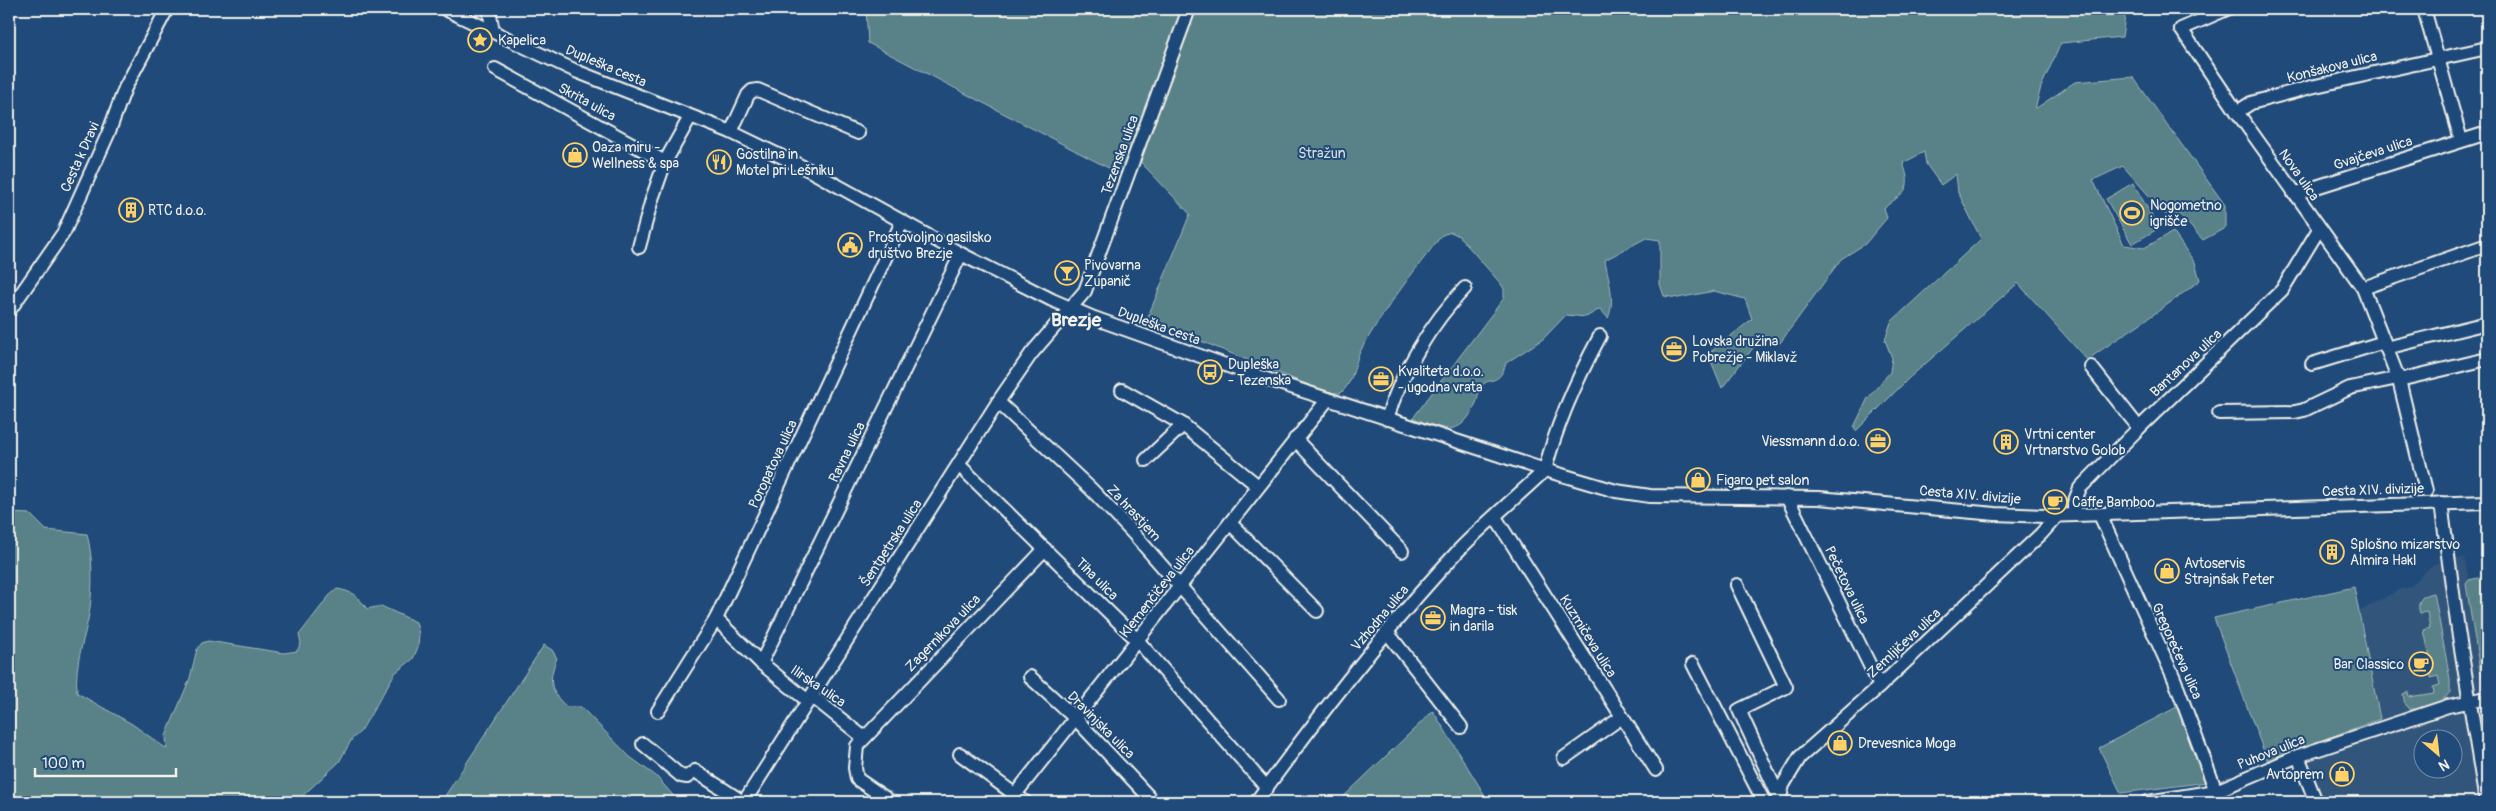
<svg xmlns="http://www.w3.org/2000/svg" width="2496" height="811" viewBox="0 0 2496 811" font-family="Pangolin,sans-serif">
<rect width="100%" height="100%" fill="#1f4a7a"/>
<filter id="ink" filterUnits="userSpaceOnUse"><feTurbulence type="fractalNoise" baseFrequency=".02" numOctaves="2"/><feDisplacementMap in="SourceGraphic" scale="10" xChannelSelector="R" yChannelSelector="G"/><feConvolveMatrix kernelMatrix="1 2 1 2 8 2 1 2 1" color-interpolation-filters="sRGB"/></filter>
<g filter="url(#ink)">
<path fill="#33547c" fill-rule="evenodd" d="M2464,557L2469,580L2487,576V802H2310L2291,751L2380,719L2360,611L2400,589L2410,587L2433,564ZM2424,738H2454V768H2424Z"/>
<g fill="#598188" stroke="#a6b9b8">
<path d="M866,9H2126L2122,37L2061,43L2041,87L2035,109L2075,82L2133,77L2225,205V228L2203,240L2180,215L2165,214L2123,166L2093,180L2124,245L2144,248L2173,232L2195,263L2200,280C2164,309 2125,333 2087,360L2018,283L1909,378L1856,431L1854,427L1868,398L1890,372L1892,358L1885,340L1891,322L1981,239L1958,192L1956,174L1941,185L1926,164L1924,152L1903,163C1913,191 1905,191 1884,208L1887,218L1865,244L1841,259L1780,343L1763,335L1722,388L1708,354L1752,319L1745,299L1714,291L1678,298L1664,296L1660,284V240L1646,238L1605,260C1608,278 1616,301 1608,318L1600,309L1586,317L1566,315L1543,339L1506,363C1499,388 1488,375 1480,388C1478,392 1478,399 1476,403C1460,440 1443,429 1413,418L1504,298V289L1501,284L1459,236L1451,232L1442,235C1413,272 1385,308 1362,348C1353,364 1355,380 1341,393H1328L1147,319L1190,214L1133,154L1122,175L868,43Z"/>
<path d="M2133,183L2159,228L2132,244L2106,199Z"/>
<path d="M9,513L30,514L46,530L87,534C93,558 93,583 90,608C86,637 74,661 77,693L132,724L167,749L166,736L190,678L197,649L202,643L208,641L284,653L297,651L301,643L299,635L329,596L337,589C352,591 359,597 367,609L381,606L416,622L419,634L418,647L413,659L395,673L361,731L352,739L339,762L296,802H9Z"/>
<path d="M2487,576V593L2482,594L2487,626V680H2484L2480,671L2466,584L2469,580Z"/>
<path d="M2354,587L2380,719L2267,760L2214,618Z"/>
<path d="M2434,593L2450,679V692C2442,704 2423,710 2409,709L2405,705L2403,694L2408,692L2409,697L2434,693L2433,687L2440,685L2438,676L2431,678V663L2424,630L2430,628L2427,612L2420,613C2416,602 2422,594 2434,593Z"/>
<path d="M544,645L552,650L557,658C548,679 549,692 567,707H581L630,757L656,776L679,802H441Z"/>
<path d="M2179,706L2208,782L2121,793L2099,748Z"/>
<path d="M1433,711L1489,802H1338Z"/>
</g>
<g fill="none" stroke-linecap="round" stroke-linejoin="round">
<g stroke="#f4f1e8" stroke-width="16">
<g id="minor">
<path d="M445,9L578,72L731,132L811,171L961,254L1052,300L1094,318L1242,371L1545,470L1616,491L1650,496L1819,498L1995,514L2044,516L2487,502"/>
<path d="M489,9L493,32"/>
<path d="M2227,9L2181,29L2237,112L2363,288L2399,380L2426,491"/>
<path d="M2424,9L2461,140"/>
<path d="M495,69L665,162"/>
<path d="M2237,112L2251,103L2311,87L2487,48"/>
<path d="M731,132L748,95L752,91L758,90L858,133"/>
<path d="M2294,194L2487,133"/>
<path d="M639,247L652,199L665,162L690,117"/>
<path d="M2363,288L2487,245"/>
<path d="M9,311L64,232L108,134L125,88L167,9"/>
<path d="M2386,348L2487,323"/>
<path d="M2312,364L2384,342"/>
<path d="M2091,367L2139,428"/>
<path d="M2399,380L2487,359"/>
<path d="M1122,390L1182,424L1258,486"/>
<path d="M998,402L1091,489L1133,533L1279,699"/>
<path d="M2219,413L2295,412L2304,410L2350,388L2398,378"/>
<path d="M1387,419C1400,374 1432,322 1465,288"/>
<path d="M1295,439L1402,551"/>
<path d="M1146,460L1183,425"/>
<path d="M959,465L1138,641L1267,788"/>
<path d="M1545,470C1557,422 1577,379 1600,336"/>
<path d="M1787,497L1880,686"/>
<path d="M2441,503L2458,630L2486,802"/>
<path d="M2074,515V503L2080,488L2139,428L2282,290L2319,229"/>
<path d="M2100,515L2174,678L2220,802"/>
<path d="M1495,517L1656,770"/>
<path d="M1230,523L1317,611"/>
<path d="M1737,585L1786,687L1739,710L1779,797"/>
<path d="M716,619L761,663L803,697L818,701L863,737"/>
<path d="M1387,632L1461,727"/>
<path d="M761,663L961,254"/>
<path d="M1693,664L1764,802"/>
<path d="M1030,677L1075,718L1149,797"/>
<path d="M658,711L716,619L902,222"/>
<path d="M643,744L681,776L687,777L695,771L743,802"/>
<path d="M960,754L1025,802"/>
<path d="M2298,756L2316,802"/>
<path d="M1564,758L1622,717"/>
<path d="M744,802L998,402L1031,354L1085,291L1189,9"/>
<path d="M891,802L857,779L855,768L857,746L1045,549"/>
<path d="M1009,802L1328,399"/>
<path d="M1256,802C1319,715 1385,629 1459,550C1486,522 1517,497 1545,470"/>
<path d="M1779,802L1783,785L1800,757L1880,686L2041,534L2058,515"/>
<path d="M2148,802L2216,791L2298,756L2448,706L2487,698"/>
</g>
</g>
<use href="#minor" stroke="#1f4a7a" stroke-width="12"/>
</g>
</g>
<defs>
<g id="sight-ring" transform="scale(1.25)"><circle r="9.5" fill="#1f4a7a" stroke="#ffd166" stroke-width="1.5"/><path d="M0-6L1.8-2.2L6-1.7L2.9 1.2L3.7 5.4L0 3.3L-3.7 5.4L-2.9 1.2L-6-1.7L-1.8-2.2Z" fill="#ffd166"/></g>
<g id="shop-ring" transform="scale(1.25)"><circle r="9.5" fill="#1f4a7a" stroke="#ffd166" stroke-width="1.5"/><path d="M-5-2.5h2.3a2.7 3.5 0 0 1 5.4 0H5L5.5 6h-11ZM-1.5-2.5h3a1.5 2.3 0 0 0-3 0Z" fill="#ffd166"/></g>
<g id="restaurant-ring" transform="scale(1.25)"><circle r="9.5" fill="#1f4a7a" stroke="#ffd166" stroke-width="1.5"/><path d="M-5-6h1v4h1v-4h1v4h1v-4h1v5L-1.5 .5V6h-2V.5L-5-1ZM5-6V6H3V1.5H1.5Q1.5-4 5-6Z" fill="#ffd166"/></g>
<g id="building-ring" transform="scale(1.25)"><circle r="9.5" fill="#1f4a7a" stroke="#ffd166" stroke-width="1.5"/><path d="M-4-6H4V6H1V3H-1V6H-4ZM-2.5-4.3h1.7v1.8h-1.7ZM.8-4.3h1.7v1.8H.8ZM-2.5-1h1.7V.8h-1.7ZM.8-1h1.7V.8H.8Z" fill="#ffd166"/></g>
<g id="stadium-ring" transform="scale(1.25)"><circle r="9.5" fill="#1f4a7a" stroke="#ffd166" stroke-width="1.5"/><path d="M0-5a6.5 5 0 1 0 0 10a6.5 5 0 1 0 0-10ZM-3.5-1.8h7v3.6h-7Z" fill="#ffd166"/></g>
<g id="civic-ring" transform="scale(1.25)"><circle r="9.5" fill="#1f4a7a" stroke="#ffd166" stroke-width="1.5"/><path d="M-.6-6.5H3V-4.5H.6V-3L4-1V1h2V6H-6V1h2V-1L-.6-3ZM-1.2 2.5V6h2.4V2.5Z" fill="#ffd166"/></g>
<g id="bar-ring" transform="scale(1.25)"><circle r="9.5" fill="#1f4a7a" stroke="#ffd166" stroke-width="1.5"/><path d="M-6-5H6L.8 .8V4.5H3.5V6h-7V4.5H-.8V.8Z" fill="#ffd166"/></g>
<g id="office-ring" transform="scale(1.25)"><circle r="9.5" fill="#1f4a7a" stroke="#ffd166" stroke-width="1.5"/><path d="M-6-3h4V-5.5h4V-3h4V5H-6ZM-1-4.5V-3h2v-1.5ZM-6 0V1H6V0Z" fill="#ffd166"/></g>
<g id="bus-ring" transform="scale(1.25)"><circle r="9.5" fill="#1f4a7a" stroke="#ffd166" stroke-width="1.5"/><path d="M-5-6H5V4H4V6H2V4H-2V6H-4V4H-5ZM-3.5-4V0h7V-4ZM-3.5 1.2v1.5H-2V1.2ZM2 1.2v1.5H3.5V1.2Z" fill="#ffd166"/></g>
<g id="cafe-ring" transform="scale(1.25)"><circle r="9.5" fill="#1f4a7a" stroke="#ffd166" stroke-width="1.5"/><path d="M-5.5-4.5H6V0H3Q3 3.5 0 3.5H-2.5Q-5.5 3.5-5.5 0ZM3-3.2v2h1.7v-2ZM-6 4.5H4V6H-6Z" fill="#ffd166"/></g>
</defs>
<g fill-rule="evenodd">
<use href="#sight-ring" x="480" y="40"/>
<use href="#shop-ring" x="575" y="155"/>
<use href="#restaurant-ring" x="719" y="162"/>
<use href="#building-ring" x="131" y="210"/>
<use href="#stadium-ring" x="2132" y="213"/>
<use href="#civic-ring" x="850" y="245"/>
<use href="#bar-ring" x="1067" y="273"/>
<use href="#office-ring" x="1674" y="349"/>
<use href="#bus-ring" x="1210" y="372"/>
<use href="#office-ring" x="1381" y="379"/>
<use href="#office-ring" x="1878" y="441"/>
<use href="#building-ring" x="2006" y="442"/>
<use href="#shop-ring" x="1698" y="480"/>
<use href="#cafe-ring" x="2055" y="502"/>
<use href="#building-ring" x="2332" y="552"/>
<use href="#shop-ring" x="2167" y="571"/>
<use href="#office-ring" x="1433" y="618"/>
<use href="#cafe-ring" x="2421" y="664"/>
<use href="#shop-ring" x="1840" y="743"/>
<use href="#shop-ring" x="2342" y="774"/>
</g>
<g text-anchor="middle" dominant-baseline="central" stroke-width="4" stroke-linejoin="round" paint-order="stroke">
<g font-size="14" fill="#f4f1e8" stroke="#1f4a7a" text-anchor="start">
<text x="498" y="40">Kapelica</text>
<text x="592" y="147">Oaza miru -<tspan x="592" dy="16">Wellness &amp; spa</tspan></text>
<text x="736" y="154">Gostilna in<tspan x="736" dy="16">Motel pri Lešniku</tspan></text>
<text x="2150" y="205">Nogometno<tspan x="2150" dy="16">igrišče</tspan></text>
<text x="148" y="210">RTC d.o.o.</text>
<text x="868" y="237">Prostovoljno gasilsko<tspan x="868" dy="16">društvo Brezje</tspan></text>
<text x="1084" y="265">Pivovarna<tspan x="1084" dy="16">Zupanič</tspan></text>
<text x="1692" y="341">Lovska družina<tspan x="1692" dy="16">Pobrežje - Miklavž</tspan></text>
<text x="1228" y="364">Dupleška<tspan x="1228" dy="16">- Tezenska</tspan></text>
<text x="1398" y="371">Kvaliteta d.o.o.<tspan x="1398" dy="16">- ugodna vrata</tspan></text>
<text x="2024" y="434">Vrtni center<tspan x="2024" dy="16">Vrtnarstvo Golob</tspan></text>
<text x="1860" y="441" text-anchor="end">Viessmann d.o.o.</text>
<text x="1716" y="480">Figaro pet salon</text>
<text x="2072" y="502">Caffe Bamboo</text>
<text x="2350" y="544">Splošno mizarstvo<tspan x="2350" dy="16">Almira Hakl</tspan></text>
<text x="2184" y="563">Avtoservis<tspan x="2184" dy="16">Strajnšak Peter</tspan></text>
<text x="1450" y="610">Magra - tisk<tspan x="1450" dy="16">in darila</tspan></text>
<text x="2404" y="664" text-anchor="end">Bar Classico</text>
<text x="1858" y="743">Drevesnica Moga</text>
<text x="2324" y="774" text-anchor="end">Avtoprem</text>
</g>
<g font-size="14" fill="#f4f1e8" stroke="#1f4a7a">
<text transform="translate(606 66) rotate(23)">Dupleška cesta</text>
<text transform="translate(2332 67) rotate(-14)">Konšakova ulica</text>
<text transform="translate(587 102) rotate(29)">Skrita ulica</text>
<text transform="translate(2373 153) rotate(-18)">Gvajčeva ulica</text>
<text transform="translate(1120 155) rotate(-70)">Tezenska ulica</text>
<text transform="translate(80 157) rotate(-66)">Cesta k Dravi</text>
<text transform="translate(2299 175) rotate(55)">Nova ulica</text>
<text transform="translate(1159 326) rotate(20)">Dupleška cesta</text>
<text transform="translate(2186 363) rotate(-43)">Bantanova ulica</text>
<text transform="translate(847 452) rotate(-64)">Ravna ulica</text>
<text transform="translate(773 464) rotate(-65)">Poropatova ulica</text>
<text transform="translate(2373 490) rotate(-2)">Cesta XIV. divizije</text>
<text transform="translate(1970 495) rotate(5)">Cesta XIV. divizije</text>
<text transform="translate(1134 513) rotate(47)">Za hrastjem</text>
<text transform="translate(891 543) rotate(-57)">Šentpetrska ulica</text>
<text transform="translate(1097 579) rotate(45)">Tiha ulica</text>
<text transform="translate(1847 585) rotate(64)">Pečetova ulica</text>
<text transform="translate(1157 592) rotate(-52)">Klemenčičeva ulica</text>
<text transform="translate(1380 618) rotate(-50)">Vzhodna ulica</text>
<text transform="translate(943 633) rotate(-46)">Zagernikova ulica</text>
<text transform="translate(1588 636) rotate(58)">Kuzmičeva ulica</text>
<text transform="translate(1904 643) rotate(-43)">Zemljičeva ulica</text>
<text transform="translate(2177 651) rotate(66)">Gregorečeva ulica</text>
<text transform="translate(818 686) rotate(34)">Ilirska ulica</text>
<text transform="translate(1101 725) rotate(45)">Dravinjska ulica</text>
<text transform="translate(2271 752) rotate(-22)">Puhova ulica</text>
</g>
<g font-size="14" fill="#dde0da" stroke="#1f4a7a">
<text x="1322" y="153">Stražun</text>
</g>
<g font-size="19" font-weight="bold" fill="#f4f1e8" stroke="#1f4a7a">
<text x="1076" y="320">Brezje</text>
</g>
</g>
<rect width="2496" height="811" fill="none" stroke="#1f4a7a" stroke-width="30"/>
<rect x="15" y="15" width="2466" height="781" fill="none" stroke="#f4f1e8" stroke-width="2" filter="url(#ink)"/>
<g transform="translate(2438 754) rotate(152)"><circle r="24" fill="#1f4a7a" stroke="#748da6"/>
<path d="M0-4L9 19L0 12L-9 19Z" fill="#ffd166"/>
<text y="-8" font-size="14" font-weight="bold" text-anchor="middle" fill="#f4f1e8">N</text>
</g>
<path d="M35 768v8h141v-8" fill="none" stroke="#f4f1e8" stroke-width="2.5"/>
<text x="42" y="768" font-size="15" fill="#f4f1e8" stroke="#1f4a7a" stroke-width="4" paint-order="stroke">100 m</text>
</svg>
